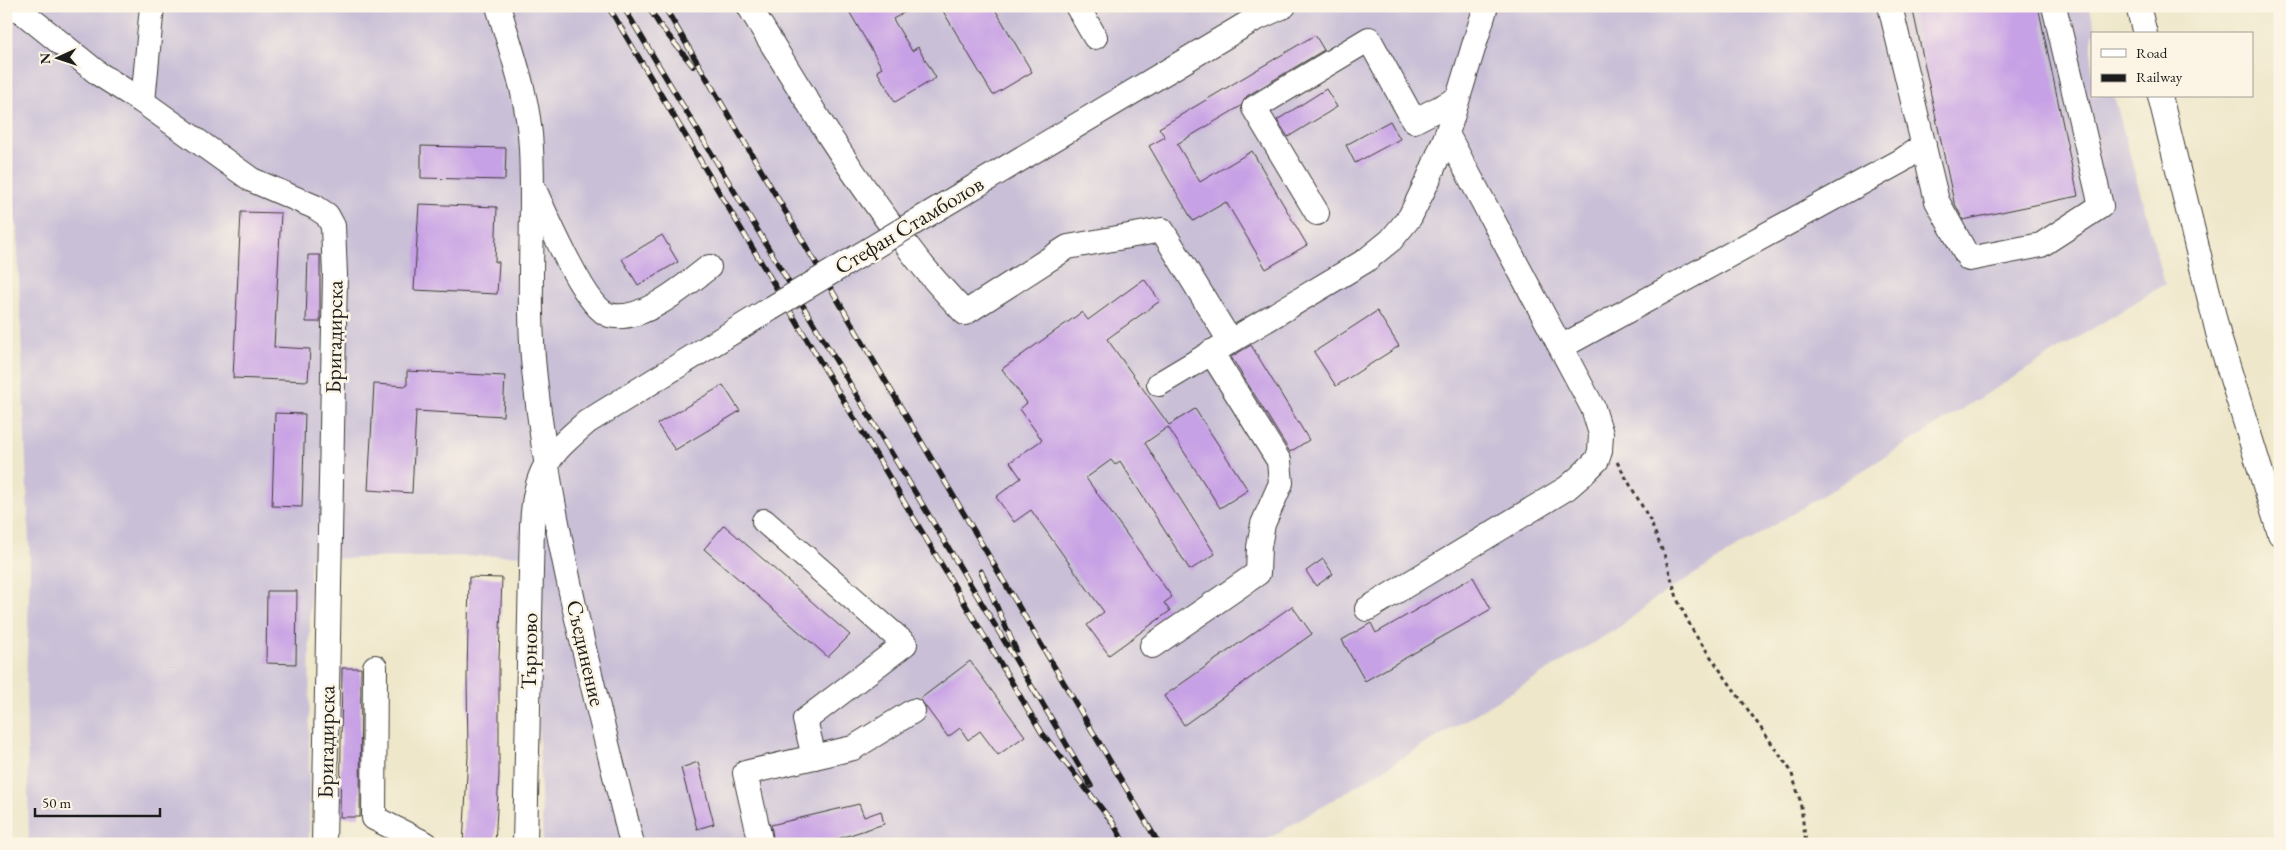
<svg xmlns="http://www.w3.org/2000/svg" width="2286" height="850" viewBox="0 0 2286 850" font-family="'EB Garamond',serif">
<rect width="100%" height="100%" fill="#fcf5e5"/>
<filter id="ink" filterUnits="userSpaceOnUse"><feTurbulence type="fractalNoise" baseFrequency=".02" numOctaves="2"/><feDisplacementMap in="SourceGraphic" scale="10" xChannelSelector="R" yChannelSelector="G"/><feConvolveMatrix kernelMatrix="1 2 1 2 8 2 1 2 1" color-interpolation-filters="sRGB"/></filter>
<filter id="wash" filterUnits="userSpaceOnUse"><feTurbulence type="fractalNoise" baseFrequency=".0096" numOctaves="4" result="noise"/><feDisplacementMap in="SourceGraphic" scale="20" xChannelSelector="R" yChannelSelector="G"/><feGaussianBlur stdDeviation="1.12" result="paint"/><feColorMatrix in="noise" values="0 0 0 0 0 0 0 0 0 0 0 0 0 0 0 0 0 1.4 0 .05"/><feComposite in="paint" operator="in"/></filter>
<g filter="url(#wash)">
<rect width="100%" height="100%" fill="#eee7ca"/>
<path fill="#c9bfd7" d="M6,6H2089L2097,34H2092V96H2114L2165,284L1656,598L1623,625L1260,844H543L532,555L310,559L309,844H29L26,681L30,568L17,227L6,178Z"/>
<g id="blocks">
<g fill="#c7a1e5">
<path d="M846,6H915L893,19L912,51L918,47L936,78L895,102L877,71L882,68Z"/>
<path d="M940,6H993L1032,72L993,95Z"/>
<path d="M1912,6H2038L2078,196L1963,220L1954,202Z"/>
<path d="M1315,35L1324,50L1247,96L1241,106L1177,144L1200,182L1252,151L1307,245L1266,269L1226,202L1193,221L1149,146L1165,137L1159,128Z"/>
<path d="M1326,89L1337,107L1288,137L1277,120Z"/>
<path d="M1390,121L1400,139L1355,163L1346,145Z"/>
<path d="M421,146L506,148L505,180L421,178Z"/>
<path d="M419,204L497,207L495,262H499L497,294L414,290Z"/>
<path d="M241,212L281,213L274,347L310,349L308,381L233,378Z"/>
<path d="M662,235L678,262L638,285L622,259Z"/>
<path d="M308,255H320V322H306Z"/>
<path d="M1144,279L1160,301L1107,339L1169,425L1195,409L1248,490L1220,508L1168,427L1145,443L1215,554L1190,570L1120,461L1115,465L1111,460L1086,478L1172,597L1164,603L1170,611L1109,655L1087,625L1104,612L1031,510L1014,522L996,497L1021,478L1010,462L1042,440L1020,409L1027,403L1002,369L1082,312L1088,320Z"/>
<path d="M1377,311L1399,346L1336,386L1314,352Z"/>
<path d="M1251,345L1309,440L1290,452L1231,357Z"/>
<path d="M407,371L505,376L503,416L416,411L412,493L368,490L374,384L407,386Z"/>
<path d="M723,385L740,411L675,450L657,424Z"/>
<path d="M275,413L305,414L302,507L272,506Z"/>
<path d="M724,525L850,635L828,657L704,549Z"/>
<path d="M1323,559L1333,574L1316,586L1306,571Z"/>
<path d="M469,577L502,578L499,658V775L495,844H463L468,756L467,677Z"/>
<path d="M1473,577L1491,609L1365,681L1342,640L1371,623L1376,633Z"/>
<path d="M267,591H297L296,664L266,663Z"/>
<path d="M1292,606L1312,634L1184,725L1164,696Z"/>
<path d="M970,661L1025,736L998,755L980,731L968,740L960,728L948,737L920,699Z"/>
<path d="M342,668H361L360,817H340Z"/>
<path d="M698,762L714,824L697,829L681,768Z"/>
<path d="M859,804L864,817L881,811L884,824L822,844H774L771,825Z"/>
</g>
</g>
</g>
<g filter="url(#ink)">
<use href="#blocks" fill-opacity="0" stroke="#3c3a36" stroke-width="1"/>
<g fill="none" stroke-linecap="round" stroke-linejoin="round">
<g stroke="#3c3a36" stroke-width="26">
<g id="minor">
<path d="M8,6L21,11L99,74L143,102L252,180L315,207L327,215L333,226L335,275L324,844"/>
<path d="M498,6C512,53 529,99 531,148C535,224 526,302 535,379C552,536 594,690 632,844"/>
<path d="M749,6C799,88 848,171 908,247C925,270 945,292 965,313L1068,247L1162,230L1230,341"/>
<path d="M1077,6L1095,37"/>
<path d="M1890,6L1937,201L1969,259L2041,245L2101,206L2054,6"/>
<path d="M2138,6L2145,34"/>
<path d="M2160,96L2219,337L2280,534"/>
<path d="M143,102L152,6"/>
<path d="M534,189C546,215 585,308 609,315C641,324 687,284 709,267"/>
<path d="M942,206L1253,20L1284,6"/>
<path d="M1317,213L1254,108L1369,39L1414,121L1457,99"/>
<path d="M1561,347L1901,161L1924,145"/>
<path d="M1159,384L1365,261L1391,240L1410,217L1428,180L1447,134L1486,6"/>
<path d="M1367,609L1567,488L1582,475L1597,460L1600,451L1601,434L1593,408L1447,134"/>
<path d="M1152,646L1258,573L1259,547L1263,524L1281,483L1279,461L1211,352"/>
<path d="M375,667L374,818L426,844"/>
<path d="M814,757L853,748L913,711"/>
<path d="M525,844L532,526C535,471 546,457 587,422L770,309"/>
<path d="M761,844L745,773L814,757L805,720L905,644L764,521"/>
</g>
</g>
<g stroke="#3c3a36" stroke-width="3" stroke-dasharray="4 4" stroke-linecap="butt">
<path d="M6,210L8,216L6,239"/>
<path d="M1617,462L1650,520L1665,557L1678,601L1694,633L1791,771L1800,800L1806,844"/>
</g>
<use href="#minor" stroke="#fff" stroke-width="24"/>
<g stroke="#1c1c1c" stroke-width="5.5">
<g id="rail">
<path d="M608,6L1042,733L1113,823"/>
<path d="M623,6L1038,697"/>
<path d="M648,6L659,24L693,66"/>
<path d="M664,6L1159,844"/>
<path d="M981,571L1016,650"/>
<path d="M1035,691L1091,786"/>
<path d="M1110,818L1125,844"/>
</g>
</g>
<use href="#rail" stroke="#fcf5e5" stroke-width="4" stroke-dasharray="11" stroke-linecap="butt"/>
<g stroke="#3c3a36" stroke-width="26" stroke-linecap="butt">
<path id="minor-bridge" d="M770,309L942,206"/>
</g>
<use href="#minor-bridge" stroke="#fff" stroke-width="24"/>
</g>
</g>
<g text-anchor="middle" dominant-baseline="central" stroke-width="5" stroke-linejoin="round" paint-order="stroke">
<g font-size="22" fill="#1c1c1c" stroke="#fcf5e5">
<text transform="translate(909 225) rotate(-31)">Стефан Стамболов</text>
<text transform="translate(334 337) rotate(-89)">Бригадирска</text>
<text transform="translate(529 651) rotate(-89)">Търново</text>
<text transform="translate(586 653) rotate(77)">Съединение</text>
<text transform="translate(326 742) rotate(-89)">Бригадирска</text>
</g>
</g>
<rect width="2286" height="850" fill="none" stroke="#fcf5e5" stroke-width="25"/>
<rect x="2091" y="32" width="162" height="65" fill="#fcf5e5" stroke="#a29e95"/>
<rect x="2101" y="49" width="25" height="8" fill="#ffffff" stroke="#a29e95"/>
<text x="2136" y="58" font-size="15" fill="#1c1c1c">Road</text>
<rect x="2101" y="74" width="25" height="8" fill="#1c1c1c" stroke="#a29e95"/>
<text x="2136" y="82" font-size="15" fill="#1c1c1c">Railway</text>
<g transform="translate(58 58) rotate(267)" stroke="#fcf5e5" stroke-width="4" paint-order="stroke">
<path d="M0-4L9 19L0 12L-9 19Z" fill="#1c1c1c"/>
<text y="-8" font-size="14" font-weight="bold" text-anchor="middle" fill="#1c1c1c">N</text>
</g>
<path d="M35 808v8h125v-8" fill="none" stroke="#1c1c1c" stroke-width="2.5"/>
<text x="42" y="808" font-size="15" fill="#1c1c1c" stroke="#fcf5e5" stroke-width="4" paint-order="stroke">50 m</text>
</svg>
